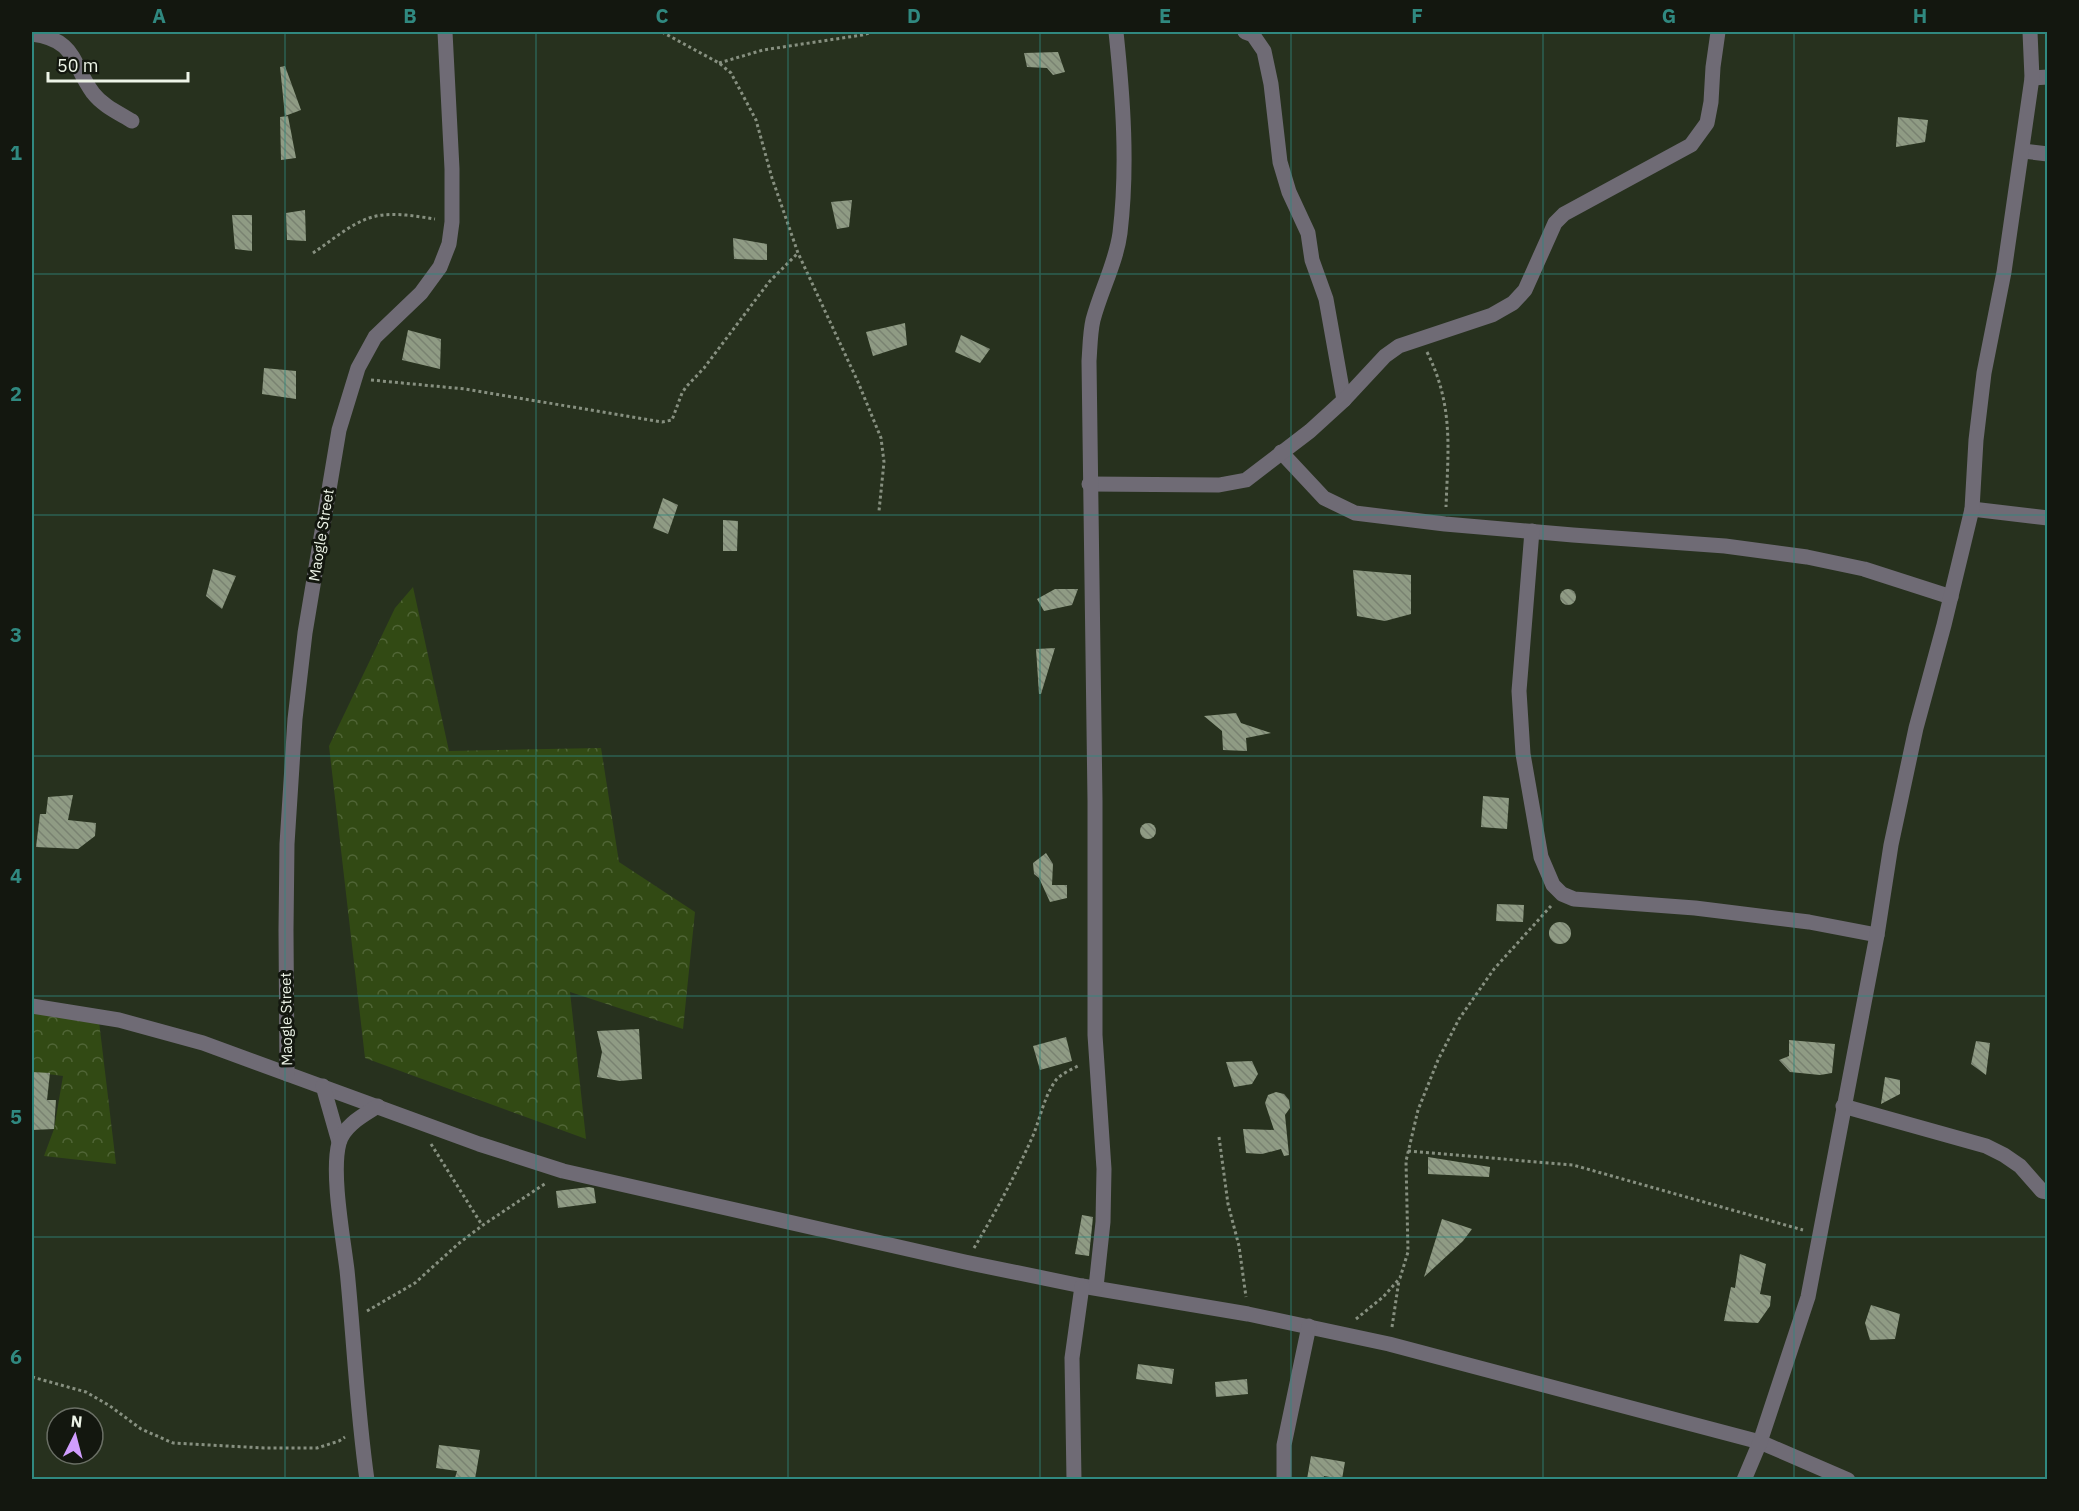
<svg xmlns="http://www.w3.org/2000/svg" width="2079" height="1511" viewBox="0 0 2079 1511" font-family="'IBM Plex Sans',sans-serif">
<defs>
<pattern id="forest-crowns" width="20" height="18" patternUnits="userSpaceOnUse" patternTransform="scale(1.5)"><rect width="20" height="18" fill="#324a14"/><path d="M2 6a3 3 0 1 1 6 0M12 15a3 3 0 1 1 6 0" fill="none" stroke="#506536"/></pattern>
<pattern id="building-back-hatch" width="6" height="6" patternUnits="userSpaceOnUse" patternTransform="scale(1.5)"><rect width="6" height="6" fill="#8f9b84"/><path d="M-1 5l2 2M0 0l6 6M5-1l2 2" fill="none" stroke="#798271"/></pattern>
</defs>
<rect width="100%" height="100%" fill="#27311e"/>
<g fill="url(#forest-crowns)">
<path d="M413,587L449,751L601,748L619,862L695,912L683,1029L570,992L586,1139L365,1058L329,746L395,608Z"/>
<path d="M32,1007L98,1013L116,1164L44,1156L54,1129L63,1076L32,1072Z"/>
</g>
<g fill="url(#building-back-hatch)">
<path d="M1058,52L1065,72L1053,75L1047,68L1027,67L1024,53Z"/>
<path d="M285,66L301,110L285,116L280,67Z"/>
<path d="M288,116L296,158L281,160L280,117Z"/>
<path d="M1898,117L1928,120L1925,142L1896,147Z"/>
<path d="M852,200L849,227L837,229L831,202Z"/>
<path d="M305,210L306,241L287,240L286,213Z"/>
<path d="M232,215H252V251L235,249Z"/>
<path d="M733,238L767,244V260L734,259Z"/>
<path d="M905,323L907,345L873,356L866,332Z"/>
<path d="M408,330L441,339L440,369L402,360Z"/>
<path d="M961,335L990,349L980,363L955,352Z"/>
<path d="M264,368L296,371V399L262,394Z"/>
<path d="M663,498L678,505L668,534L653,528Z"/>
<path d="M723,520L738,521L737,551H723Z"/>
<path d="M213,569L236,576L222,609L206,596Z"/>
<path d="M1353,570L1411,575V614L1385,621L1357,616Z"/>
<circle cx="1568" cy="597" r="8"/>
<path d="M1055,589H1078L1072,605L1044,611L1037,599Z"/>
<path d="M1055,648L1041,694H1039L1036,649Z"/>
<path d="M1236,713L1241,723L1271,733L1246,738L1247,751L1223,750L1222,731L1204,716Z"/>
<path d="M73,795L68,820L96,823L95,836L78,849L36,847L40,814H46L48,797Z"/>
<path d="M1483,796L1509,798L1507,829L1481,827Z"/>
<circle cx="1148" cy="831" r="8"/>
<path d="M1046,853L1053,864L1052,885H1067V898L1050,902L1039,878L1034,874L1033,863Z"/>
<path d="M1497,904L1524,905L1523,922L1496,921Z"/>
<circle cx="1560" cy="933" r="11"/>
<path d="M639,1029L642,1079L620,1081L597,1077L602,1052L597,1031Z"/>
<path d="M1066,1037L1072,1061L1040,1070L1033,1046Z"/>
<path d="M1789,1040L1835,1044L1832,1073L1820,1075L1790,1072L1779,1060L1789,1056Z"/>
<path d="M1976,1041L1990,1043L1986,1075L1971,1064Z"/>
<path d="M1252,1061L1258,1074L1252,1084L1234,1087L1226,1062Z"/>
<path d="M32,1072L50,1073L47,1100H56L54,1129L32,1130Z"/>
<path d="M1885,1077L1900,1080V1094L1881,1104Z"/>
<path d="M1276,1092L1284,1094L1289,1100L1290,1108L1285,1115L1289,1155L1284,1156L1281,1149L1262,1154L1246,1153L1243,1129L1274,1130L1265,1103L1268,1095Z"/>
<path d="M1428,1157L1490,1167L1489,1177L1428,1174Z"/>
<path d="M589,1187L594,1188L596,1203L558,1208L556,1191Z"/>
<path d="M1082,1215L1093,1217L1089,1256L1075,1254Z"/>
<path d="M1442,1219L1472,1229L1463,1241L1424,1277Z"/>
<path d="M1740,1254L1766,1264L1760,1294L1771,1296L1770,1306L1758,1323L1724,1321L1731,1287L1735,1288Z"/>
<path d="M1871,1305L1900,1314L1895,1339L1870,1340L1865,1323Z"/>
<path d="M1138,1364L1174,1369L1172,1384L1136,1379Z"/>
<path d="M1247,1379L1248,1394L1216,1397L1215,1382Z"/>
<path d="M439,1445L480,1450L475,1479L455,1478L457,1471L436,1468Z"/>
<path d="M1311,1456L1345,1462L1342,1479L1324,1476V1479H1307Z"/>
</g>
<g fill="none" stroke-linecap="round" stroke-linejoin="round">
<g stroke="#879080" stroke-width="3" stroke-dasharray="3 3" stroke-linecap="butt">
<path d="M662,32L719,63L731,73L756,120L772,178L798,253L858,382L881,438L884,462L879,511"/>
<path d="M889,32H905"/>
<path d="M719,63L763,50L862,35L873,32"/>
<path d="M313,253C331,241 349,225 369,218C390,211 414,216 435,219"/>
<path d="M1427,352C1454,406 1448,450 1446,507"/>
<path d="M371,380L465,389L662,422L672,420L682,393L686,387L704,368L769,282L798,253"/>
<path d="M1219,1137L1228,1204L1239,1246L1246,1297"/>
<path d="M431,1144L482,1225"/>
<path d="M1408,1151L1573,1165L1803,1230"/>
<path d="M974,1248C995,1213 1014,1178 1031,1140C1040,1121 1043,1098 1056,1080C1061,1074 1072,1069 1080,1065"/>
<path d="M367,1311L415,1283L458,1244L483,1225L546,1183"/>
<path d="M1356,1319L1383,1297L1400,1278L1408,1252L1406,1161L1418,1110L1438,1060L1459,1019L1494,969L1551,906"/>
<path d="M1392,1327L1399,1280"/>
<path d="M32,1377L86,1392L110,1406L141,1429L173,1443L264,1448H317L339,1441L345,1437"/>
</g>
<g stroke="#6f6b75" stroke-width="15">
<path d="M1245,32L1253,35L1264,51L1271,84L1280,162L1289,192L1308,233L1312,260L1326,299L1344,400"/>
<path d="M32,34C77,40 71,63 93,93C103,106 119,113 132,121"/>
<path d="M2032,78L2048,77"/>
<path d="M2023,151L2048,154"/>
<path d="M1281,452L1324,498L1355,513L1445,524L1573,535L1725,546L1807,557L1864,569L1951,597"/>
<path d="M1089,484L1219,485L1246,480L1310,431L1344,400L1385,356L1399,346L1492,315L1513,303L1525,290L1555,223L1564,214L1691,145L1707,123L1711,102L1713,67L1718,32"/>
<path d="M1972,509L2048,518"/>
<path d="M1532,531L1519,691L1523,754L1541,857L1553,885L1562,894L1574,899L1695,908L1809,922L1877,935"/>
<path d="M32,1006L119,1020L203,1043L479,1144L563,1171L965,1262L1082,1286L1248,1314L1389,1344L1760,1442L1848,1480"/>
<path d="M287,1074L286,930L287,844L295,719L305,633L339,430L358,368L375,337L421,293L440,267L449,244L452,222V169L445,32"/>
<path d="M323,1086L339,1142"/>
<path d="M1843,1106L1986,1146L2004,1155L2020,1166L2042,1191L2048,1192"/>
<path d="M1096,1287L1103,1222L1104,1169L1095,1035V801L1089,361C1090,348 1090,333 1093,320C1101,290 1116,263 1120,233C1128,166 1123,98 1116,32"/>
<path d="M367,1480C357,1410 354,1340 347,1270C343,1237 331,1173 339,1143C344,1125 364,1115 378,1106"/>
<path d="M1074,1480L1072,1358L1082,1286"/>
<path d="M1284,1480V1445L1309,1326"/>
<path d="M1744,1480L1760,1442L1808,1297L1877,935L1891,845L1916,728L1944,625L1972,509L1976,440L1984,373L2004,272L2032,78L2030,32"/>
</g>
</g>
<path fill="none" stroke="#308980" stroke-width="1.5" stroke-opacity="0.55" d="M285,32V1480M536,32V1480M788,32V1480M1040,32V1480M1291,32V1480M1543,32V1480M1794,32V1480M32,274H2048M32,515H2048M32,756H2048M32,996H2048M32,1237H2048"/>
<g text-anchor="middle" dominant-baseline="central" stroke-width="6" stroke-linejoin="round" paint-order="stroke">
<g font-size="15" fill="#edf4e7" stroke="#13170f">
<text transform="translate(321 535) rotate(-81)">Maogle Street</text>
<text transform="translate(286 1019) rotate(-91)">Maogle Street</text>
</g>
</g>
<rect width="2079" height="1511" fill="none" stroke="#13170f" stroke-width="66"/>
<g transform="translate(75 1436) rotate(6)"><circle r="28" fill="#13170f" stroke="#6a6f65" stroke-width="1.5"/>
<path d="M0-4.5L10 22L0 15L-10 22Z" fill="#d09dfe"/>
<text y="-9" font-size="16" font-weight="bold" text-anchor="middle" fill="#edf4e7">N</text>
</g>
<path d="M48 72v9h140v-9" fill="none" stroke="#edf4e7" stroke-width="3"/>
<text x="57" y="72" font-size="18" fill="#edf4e7" stroke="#13170f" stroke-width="4.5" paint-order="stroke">50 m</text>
<rect x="33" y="33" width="2013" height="1445" fill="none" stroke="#308980" stroke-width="2"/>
<g font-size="20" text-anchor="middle" font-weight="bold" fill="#308980">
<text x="159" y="23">A</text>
<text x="410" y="23">B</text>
<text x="662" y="23">C</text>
<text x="914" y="23">D</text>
<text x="1165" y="23">E</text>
<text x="1417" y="23">F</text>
<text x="1669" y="23">G</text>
<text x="1920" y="23">H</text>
<text x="16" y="160">1</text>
<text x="16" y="401">2</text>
<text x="16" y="642">3</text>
<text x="16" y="883">4</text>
<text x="16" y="1124">5</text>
<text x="16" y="1364">6</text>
</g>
</svg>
